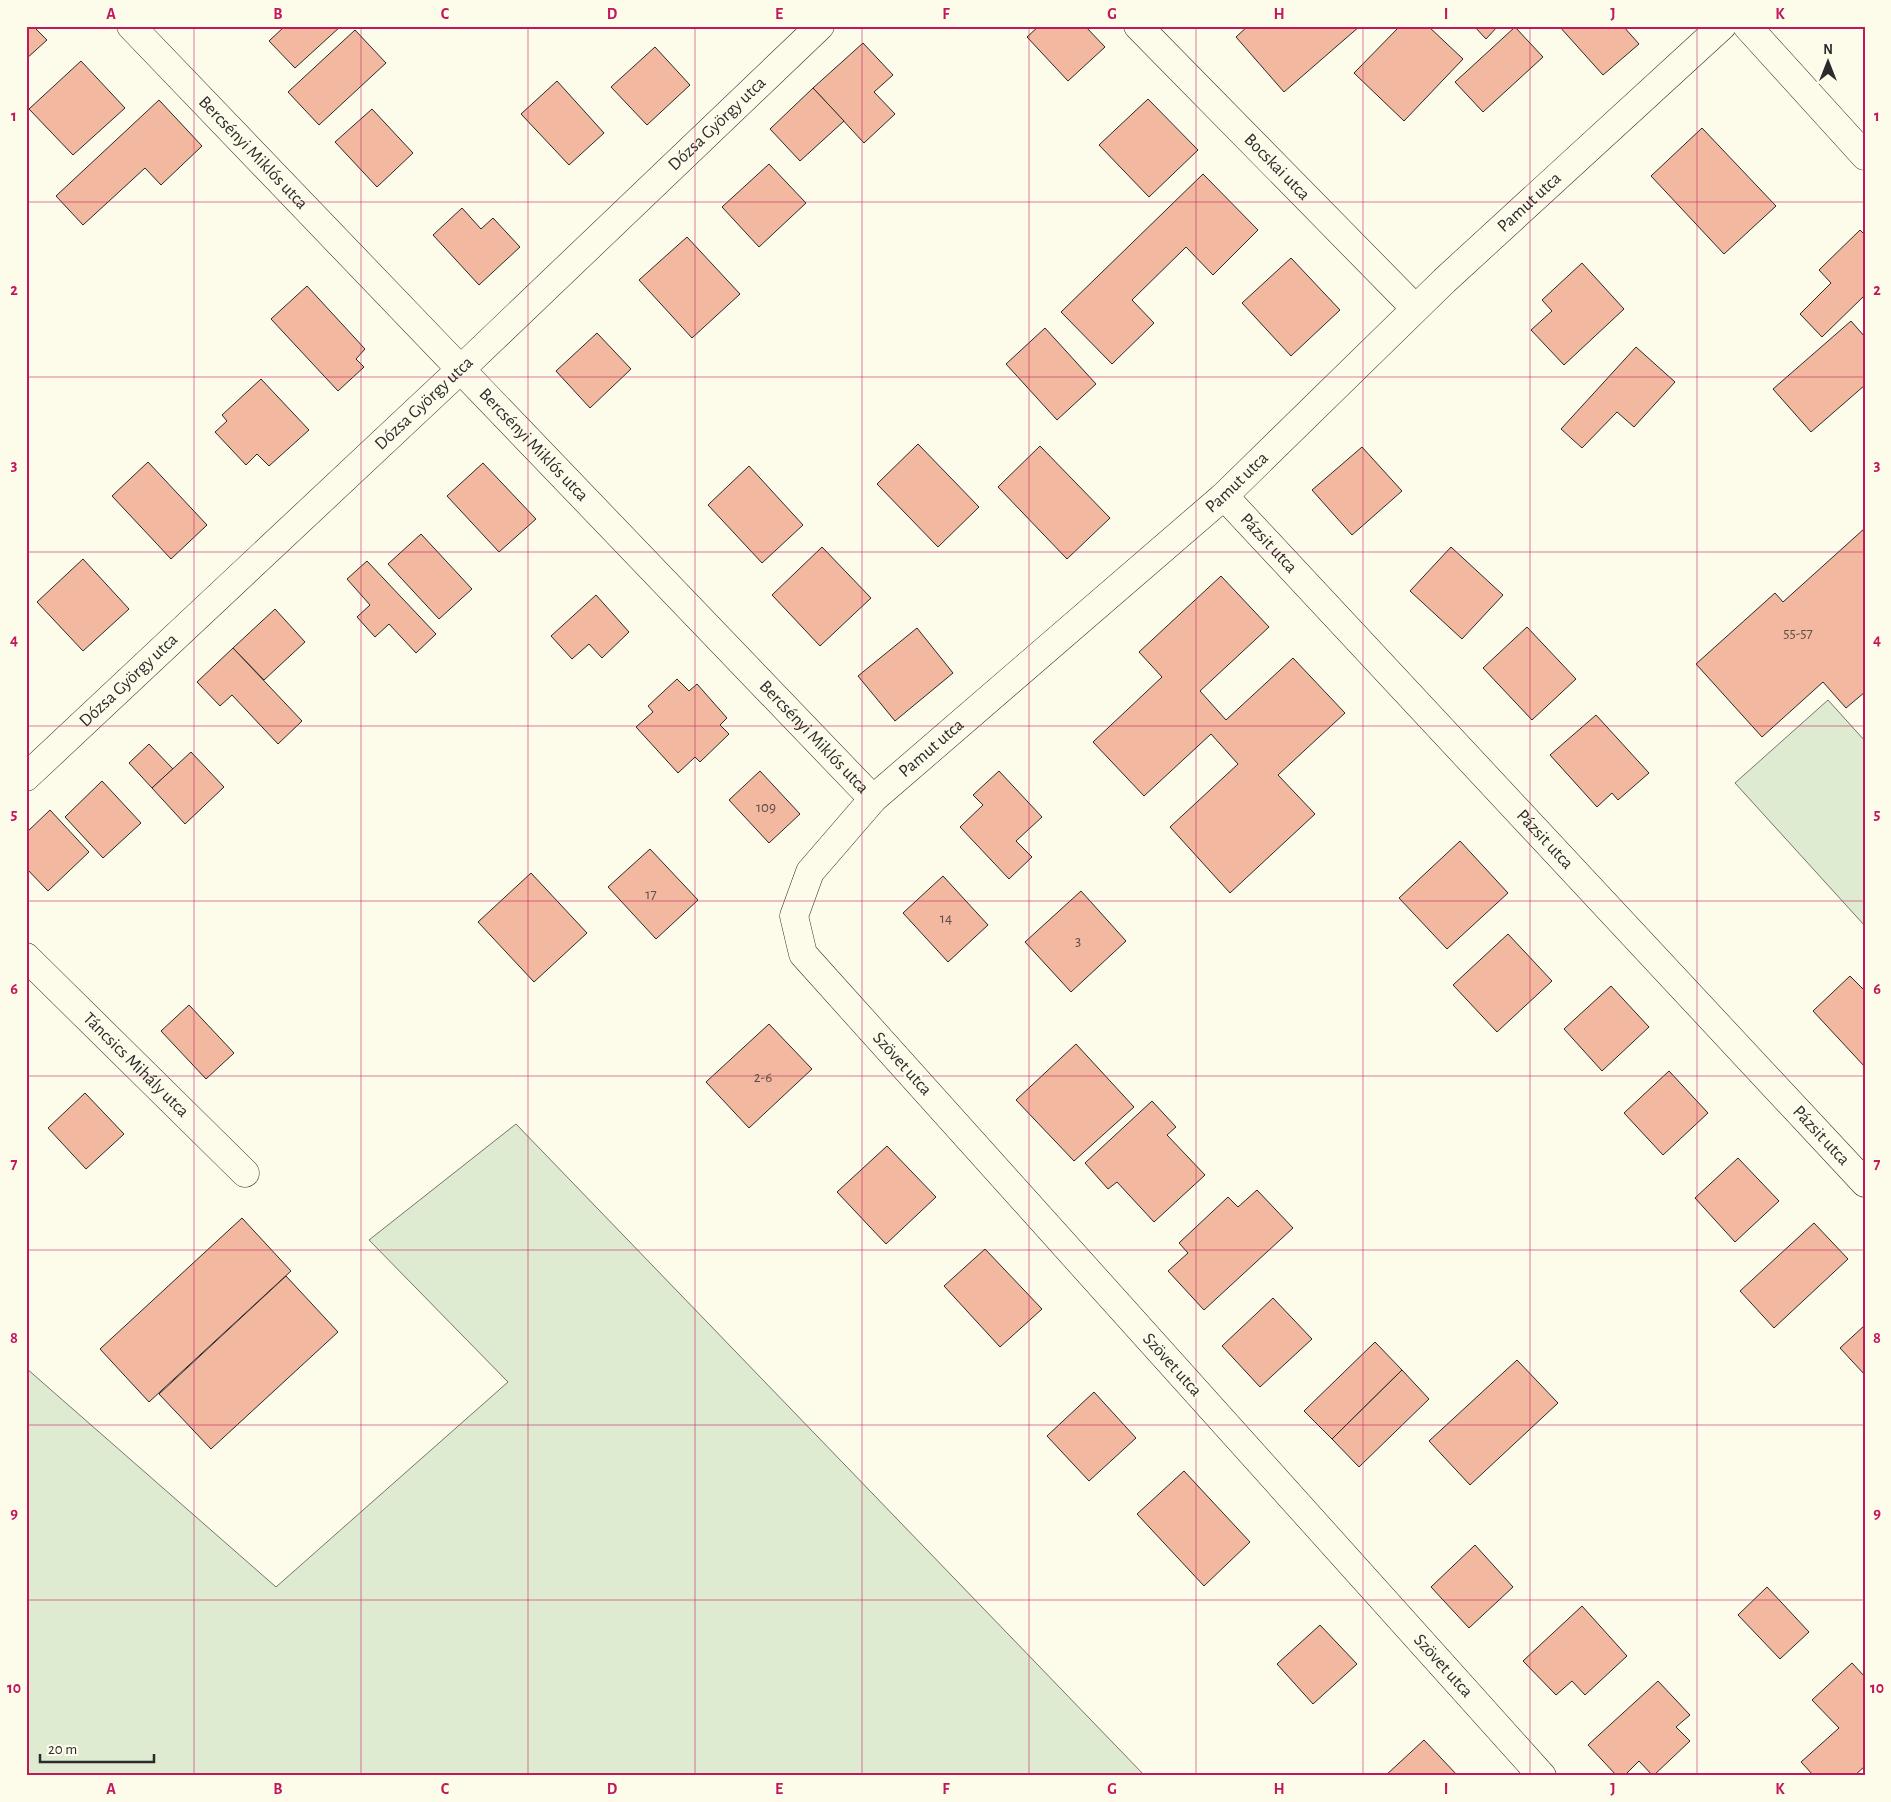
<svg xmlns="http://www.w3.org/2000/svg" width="1891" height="1802" viewBox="0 0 1891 1802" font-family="'Alegreya Sans',sans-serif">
<rect width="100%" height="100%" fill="#fdfbea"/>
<g fill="#deebd1" stroke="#74746e">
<path d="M1828,700L1865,741V926L1735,783Z"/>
<path d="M516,1124L1145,1776H26V1368L276,1587L508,1382L369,1240Z"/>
</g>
<g fill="#f2b8a0" stroke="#2b2b2b">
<path d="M26,26H33L47,40L26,59Z"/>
<path d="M285,26H341L295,68L269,41Z"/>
<path d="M1039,26H1085L1105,47L1068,81L1027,37Z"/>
<path d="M1248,26H1360L1284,92L1236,37Z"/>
<path d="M1400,26H1428L1463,59L1404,121L1354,73Z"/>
<path d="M1474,26H1498L1486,39Z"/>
<path d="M1559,26H1623L1639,44L1603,75Z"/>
<path d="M1515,27L1543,57L1483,112L1455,82Z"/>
<path d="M355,30L386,63L319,125L288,92Z"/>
<path d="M863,43L893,75L874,92L895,114L864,143L813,88Z"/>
<path d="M655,47L690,85L647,125L611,87Z"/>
<path d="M81,61L125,108L73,155L29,109Z"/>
<path d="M557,81L604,133L569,165L521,114Z"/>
<path d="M813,88L844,121L800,161L770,129Z"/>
<path d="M1148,99L1198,150L1149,197L1099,145Z"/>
<path d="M159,100L202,146L161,185L145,168L83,225L56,196Z"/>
<path d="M372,109L413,153L377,187L335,142Z"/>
<path d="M1702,128L1776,206L1724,254L1651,176Z"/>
<path d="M769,164L806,203L759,247L722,207Z"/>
<path d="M1203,174L1258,230L1213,275L1186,247L1132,300L1154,323L1112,364L1061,312Z"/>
<path d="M462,208L481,229L493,218L520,247L479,285L433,235Z"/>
<path d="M1860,230L1865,235V295L1822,337L1800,314L1831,283L1819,270Z"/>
<path d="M687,237L740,294L692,338L639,280Z"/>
<path d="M1291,258L1340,310L1291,356L1242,303Z"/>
<path d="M1582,263L1624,309L1564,365L1531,330L1552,311L1542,300Z"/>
<path d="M307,286L365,349L356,359L364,367L338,391L271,319Z"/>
<path d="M1851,321L1865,337V385L1811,432L1773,389Z"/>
<path d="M1045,328L1096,384L1057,420L1006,364Z"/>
<path d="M597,333L631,369L590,408L556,371Z"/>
<path d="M1636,347L1675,382L1634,427L1617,412L1582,448L1561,429Z"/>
<path d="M261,379L309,430L269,466L257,454L246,465L215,432L227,421L222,415Z"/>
<path d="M918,444L979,507L938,547L877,484Z"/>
<path d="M1040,446L1110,518L1067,559L998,487Z"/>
<path d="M1362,447L1402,491L1352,535L1312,490Z"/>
<path d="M148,462L207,525L171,559L112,496Z"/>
<path d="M483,463L536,519L499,552L447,496Z"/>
<path d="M749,466L803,525L762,563L708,505Z"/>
<path d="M1865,528V692L1846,708L1823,682L1762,737L1696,664L1775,593L1783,602Z"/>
<path d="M421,534L472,589L439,619L388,564Z"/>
<path d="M822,547L871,598L820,646L772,595Z"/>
<path d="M1451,547L1503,595L1462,639L1410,591Z"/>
<path d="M83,559L129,609L83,651L37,602Z"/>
<path d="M367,561L436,634L416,653L389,624L375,637L357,617L370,605L347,579Z"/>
<path d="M1221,576L1269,627L1200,691L1226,720L1293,658L1345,713L1278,775L1315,814L1230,893L1170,827L1238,764L1211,734L1144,796L1093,742L1162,677L1139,652Z"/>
<path d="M596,595L629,632L602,658L589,644L572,659L551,636Z"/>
<path d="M275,609L305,642L264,680L233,648Z"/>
<path d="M1527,627L1576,679L1532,720L1483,668Z"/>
<path d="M917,628L953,673L895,721L858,676Z"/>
<path d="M233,648L302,721L278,744L232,695L220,706L197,682Z"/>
<path d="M677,679L689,691L697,684L727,718L720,725L729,734L700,762L695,757L678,773L636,727L653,712L648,706Z"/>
<path d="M1596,715L1649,773L1618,800L1612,793L1597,807L1550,755Z"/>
<path d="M149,744L173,769L152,788L129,763Z"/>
<path d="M191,752L224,787L185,824L152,788Z"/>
<path d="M760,771L800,814L769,843L729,800Z"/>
<path d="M999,771L1042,817L1016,841L1032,857L1009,879L960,827L983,805L973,795Z"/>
<path d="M102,781L141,823L103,858L65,817Z"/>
<path d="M50,810L89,852L48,891L26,868V833Z"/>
<path d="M1460,841L1508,893L1447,949L1399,898Z"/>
<path d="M650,849L698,900L656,939L608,887Z"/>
<path d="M531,873L587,933L534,982L478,922Z"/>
<path d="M943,876L988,925L948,962L903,913Z"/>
<path d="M1081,891L1126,941L1071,992L1025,942Z"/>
<path d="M1508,934L1552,981L1497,1032L1453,985Z"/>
<path d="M1850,976L1865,991V1067L1813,1011Z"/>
<path d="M1611,986L1649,1027L1602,1071L1564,1029Z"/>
<path d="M189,1005L234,1053L206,1079L161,1031Z"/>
<path d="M769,1024L812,1069L749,1128L706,1082Z"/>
<path d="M1076,1044L1134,1107L1074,1161L1016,1100Z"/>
<path d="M1669,1071L1708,1113L1663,1155L1624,1113Z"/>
<path d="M85,1093L124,1134L86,1169L48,1128Z"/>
<path d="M1152,1101L1176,1127L1167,1135L1205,1175L1154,1222L1117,1182L1108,1189L1085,1163Z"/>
<path d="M887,1146L936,1197L886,1244L837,1192Z"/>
<path d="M1738,1158L1779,1201L1735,1242L1695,1198Z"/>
<path d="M1257,1190L1293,1228L1204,1310L1168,1271L1188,1253L1179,1243L1228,1197L1238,1207Z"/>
<path d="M242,1218L291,1271L149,1402L100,1349Z"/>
<path d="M1814,1223L1848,1259L1774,1328L1740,1291Z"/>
<path d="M985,1249L1042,1309L1000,1347L944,1286Z"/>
<path d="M286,1276L338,1332L211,1449L159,1394Z"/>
<path d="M1273,1298L1312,1339L1260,1387L1222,1346Z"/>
<path d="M1865,1325V1375L1840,1348Z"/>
<path d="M1375,1342L1402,1370L1332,1439L1304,1411Z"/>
<path d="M1517,1360L1558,1403L1470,1485L1429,1441Z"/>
<path d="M1402,1370L1429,1399L1359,1467L1332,1439Z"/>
<path d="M1094,1392L1136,1438L1089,1481L1047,1436Z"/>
<path d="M1184,1471L1250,1542L1204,1586L1137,1514Z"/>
<path d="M1475,1545L1513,1587L1469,1628L1431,1587Z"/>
<path d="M1767,1587L1809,1632L1780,1659L1738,1615Z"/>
<path d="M1582,1606L1627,1656L1585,1695L1572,1681L1556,1695L1523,1661Z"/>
<path d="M1320,1625L1357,1664L1313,1704L1277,1664Z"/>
<path d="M1852,1663L1865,1677V1766L1854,1776H1814L1801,1762L1839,1728L1812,1700Z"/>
<path d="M1658,1681L1690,1715L1676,1727L1690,1741L1653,1776L1639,1761L1624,1776H1617L1588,1745Z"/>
<path d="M1424,1740L1458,1776H1385Z"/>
</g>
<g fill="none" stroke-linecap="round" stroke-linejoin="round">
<g stroke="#2b2b2b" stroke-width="29">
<g id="minor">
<path id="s1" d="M131,26L873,799"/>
<path id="s2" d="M1138,26L1415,308"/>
<path id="s3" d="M1224,496L1865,1183"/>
<path id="s4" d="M26,777L461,369L820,26"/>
<path id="s5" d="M26,957L245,1173"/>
<path id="s6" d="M1542,1776L803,954L794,916L810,872L873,799L1224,496L1444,281L1722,26"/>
</g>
</g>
<g stroke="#2b2b2b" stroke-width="29">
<path id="major" d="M1747,26L1865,156"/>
</g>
<use href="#minor" stroke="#fdfbea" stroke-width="28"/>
<use href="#major" stroke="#fdfbea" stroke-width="28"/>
</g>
<path fill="none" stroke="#c2185b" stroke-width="1" stroke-opacity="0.55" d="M194,26V1776M361,26V1776M528,26V1776M695,26V1776M862,26V1776M1029,26V1776M1196,26V1776M1363,26V1776M1530,26V1776M1697,26V1776M26,202H1865M26,377H1865M26,552H1865M26,726H1865M26,901H1865M26,1076H1865M26,1250H1865M26,1425H1865M26,1600H1865"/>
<g text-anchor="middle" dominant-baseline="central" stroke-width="4" stroke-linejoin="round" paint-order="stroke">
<g font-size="15" fill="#5d4e48">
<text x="1798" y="633">55-57</text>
<text x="766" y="807">109</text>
<text x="651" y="894">17</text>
<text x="946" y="918">14</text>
<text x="1078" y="941">3</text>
<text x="763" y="1077">2-6</text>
</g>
<g font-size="18" fill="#2b2b2b" stroke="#fdfbea">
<text stroke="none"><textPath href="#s4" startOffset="951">Dózsa György utca</textPath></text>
<text stroke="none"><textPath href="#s1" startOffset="176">Bercsényi Miklós utca</textPath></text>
<text stroke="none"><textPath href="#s2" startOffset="198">Bocskai utca</textPath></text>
<text stroke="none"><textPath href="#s6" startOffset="2175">Pamut utca</textPath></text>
<text stroke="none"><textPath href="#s4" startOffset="546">Dózsa György utca</textPath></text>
<text stroke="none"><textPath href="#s1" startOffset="581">Bercsényi Miklós utca</textPath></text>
<text stroke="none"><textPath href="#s6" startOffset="1770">Pamut utca</textPath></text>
<text stroke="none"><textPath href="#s3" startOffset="65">Pázsit utca</textPath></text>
<text stroke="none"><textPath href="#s4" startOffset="141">Dózsa György utca</textPath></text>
<text stroke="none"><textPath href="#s1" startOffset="986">Bercsényi Miklós utca</textPath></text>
<text stroke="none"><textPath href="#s6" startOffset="1365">Pamut utca</textPath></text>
<text stroke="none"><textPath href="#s3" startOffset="470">Pázsit utca</textPath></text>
<text transform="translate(902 1064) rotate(48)">Szövet utca</text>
<text stroke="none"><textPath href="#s5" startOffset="154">Táncsics Mihály utca</textPath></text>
<text stroke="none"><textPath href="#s3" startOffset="875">Pázsit utca</textPath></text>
<text transform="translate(1172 1365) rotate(48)">Szövet utca</text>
<text transform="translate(1443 1666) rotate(48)">Szövet utca</text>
</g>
</g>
<rect width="1891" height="1802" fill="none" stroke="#fdfbea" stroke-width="55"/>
<g transform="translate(1828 62)" stroke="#fdfbea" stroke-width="4" paint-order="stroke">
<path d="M0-4L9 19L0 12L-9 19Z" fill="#2b2b2b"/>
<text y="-8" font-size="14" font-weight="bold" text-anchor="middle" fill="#2b2b2b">N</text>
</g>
<path d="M40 1754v8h114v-8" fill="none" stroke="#2b2b2b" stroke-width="2.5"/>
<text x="48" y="1754" font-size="15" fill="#2b2b2b" stroke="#fdfbea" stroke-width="4" paint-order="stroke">20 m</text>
<rect x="28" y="28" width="1836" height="1746" fill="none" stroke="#c2185b" stroke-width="2"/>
<g font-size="16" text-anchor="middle" font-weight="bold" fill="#c2185b">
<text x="111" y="19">A</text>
<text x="278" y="19">B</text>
<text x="445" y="19">C</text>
<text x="612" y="19">D</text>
<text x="779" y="19">E</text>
<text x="946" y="19">F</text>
<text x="1112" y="19">G</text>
<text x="1279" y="19">H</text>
<text x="1446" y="19">I</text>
<text x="1613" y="19">J</text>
<text x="1780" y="19">K</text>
<text x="14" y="121">1</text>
<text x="1877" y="121">1</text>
<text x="14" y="295">2</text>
<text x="1877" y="295">2</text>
<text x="14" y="470">3</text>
<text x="1877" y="470">3</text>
<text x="14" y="645">4</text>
<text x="1877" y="645">4</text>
<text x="14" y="819">5</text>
<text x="1877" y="819">5</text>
<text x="14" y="994">6</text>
<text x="1877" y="994">6</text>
<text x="14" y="1169">7</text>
<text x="1877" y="1169">7</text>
<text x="14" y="1343">8</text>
<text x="1877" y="1343">8</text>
<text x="14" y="1518">9</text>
<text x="1877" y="1518">9</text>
<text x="14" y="1693">10</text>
<text x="1877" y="1693">10</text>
<text x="111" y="1794">A</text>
<text x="278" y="1794">B</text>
<text x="445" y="1794">C</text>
<text x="612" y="1794">D</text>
<text x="779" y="1794">E</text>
<text x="946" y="1794">F</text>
<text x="1112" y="1794">G</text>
<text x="1279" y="1794">H</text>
<text x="1446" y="1794">I</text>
<text x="1613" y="1794">J</text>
<text x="1780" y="1794">K</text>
</g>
</svg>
